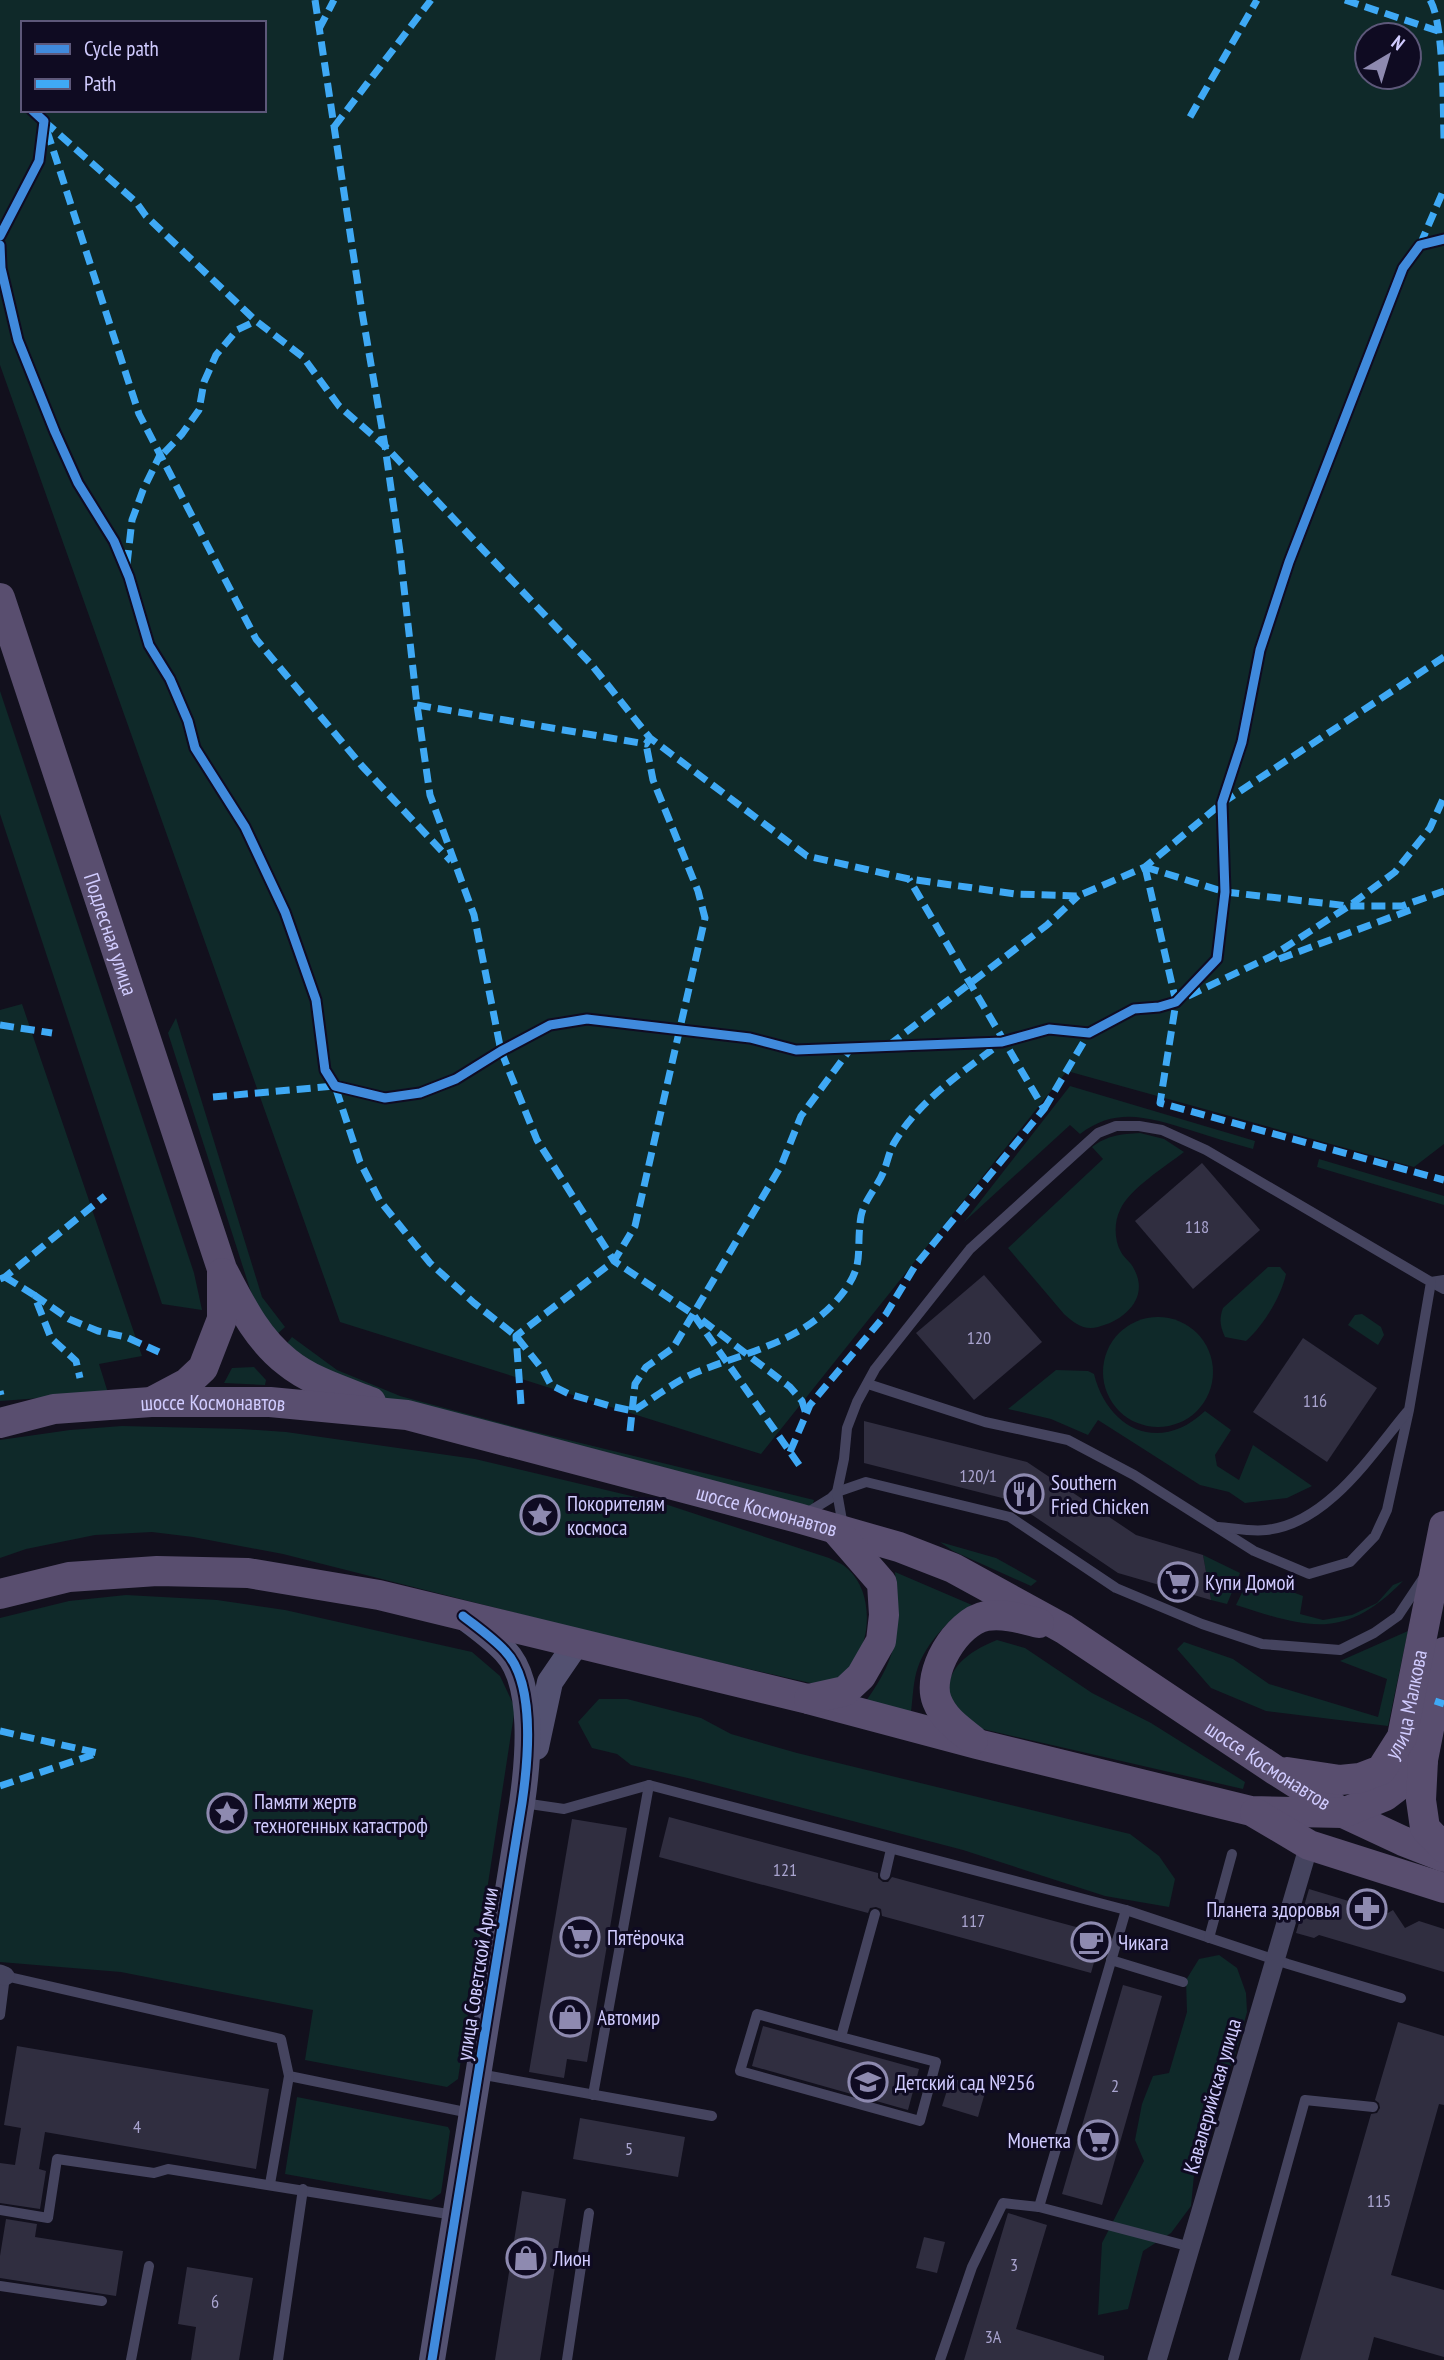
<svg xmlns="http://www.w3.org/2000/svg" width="1444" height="2360" viewBox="0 0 1444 2360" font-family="'PT Sans Narrow',sans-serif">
<rect width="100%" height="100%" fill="#12101d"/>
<g fill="#0f2929" fill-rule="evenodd">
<path d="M0,0H1444V1144L1414,1167L1067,1071L761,1454L340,1322L0,365ZM23,23H264V110H23ZM1367,35H1409V77H1367Z"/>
<path d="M0,691L194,1273L202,1310L162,1304L0,814Z"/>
<path d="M22,1004L142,1356L99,1364L108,1393L0,1401V1010Z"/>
<path d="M176,1018L262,1297L285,1327L274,1337L264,1327L250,1289L168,1033Z"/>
<path d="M1070,1086L1255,1141L1253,1149C1232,1143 1211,1137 1190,1130C1149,1118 1117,1106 1080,1134L1070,1125L964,1222Z"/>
<path d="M1140,1133L1164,1139L1184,1152C1166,1166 1129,1189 1120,1210C1114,1222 1114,1240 1121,1252C1124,1258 1131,1262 1134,1269C1150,1298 1124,1321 1098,1327C1084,1331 1074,1323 1064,1314L1008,1248L1103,1159L1092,1147C1108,1135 1121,1134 1140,1133Z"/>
<path d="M1319,1159L1444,1196V1205L1317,1167Z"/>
<path d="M1268,1267H1280L1286,1274C1281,1297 1263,1326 1246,1341L1225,1337C1220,1326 1219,1319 1223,1308Z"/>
<path d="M1362,1314L1381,1327L1384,1335L1378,1345L1348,1325L1355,1315Z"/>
<circle cx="1158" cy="1372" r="55"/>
<path d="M292,1337L337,1370L400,1396L519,1428L814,1500L812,1507L385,1401L282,1349Z"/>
<path d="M254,1367L266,1380L265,1385L224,1383L232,1368Z"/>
<path d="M1056,1370L1088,1371L1094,1374C1108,1430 1160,1454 1205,1411L1231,1430L1215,1455L1217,1466L1239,1480L1253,1445L1312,1486L1287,1498L1245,1503L1229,1492L1200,1485L1098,1420L1088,1435L1051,1419L1008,1409Z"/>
<path d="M122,1426L241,1429L286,1432L475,1459L665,1504L829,1558C835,1561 843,1564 848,1569C873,1592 872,1639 852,1665C846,1673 836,1680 828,1687L634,1643L283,1554L193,1537L152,1532L95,1535L26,1549L0,1558V1440L70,1430Z"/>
<path d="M940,1542L996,1558L1037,1581L1031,1586L953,1551Z"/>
<path d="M1203,1555L1240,1573L1227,1604L1211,1600Z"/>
<path d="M895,1572L972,1605C950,1617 926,1644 918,1667C913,1681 913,1697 911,1712L866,1701C900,1654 900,1628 895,1572Z"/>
<path d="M1252,1572L1279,1587L1303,1596L1300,1614L1323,1620L1352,1615L1377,1603L1393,1585L1403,1581C1344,1641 1308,1628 1236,1605Z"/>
<path d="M126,1595L217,1600L285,1610L472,1652L500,1676L515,1708L458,2079L447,2087L305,2060L313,2010L121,1972L0,1962V1618L69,1601Z"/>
<path d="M1408,1631L1388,1726L1266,1711L1211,1688L1177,1649L1184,1642L1233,1659L1269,1684L1378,1717L1387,1679L1340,1661Z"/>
<path d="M997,1640L1025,1648L1092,1693L1151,1723L1245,1782L1243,1789L961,1724C957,1716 948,1703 948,1694C947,1665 974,1649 997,1640Z"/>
<path d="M599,1699H627L701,1718L731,1734L797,1753L1130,1834L1159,1856L1175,1879L1169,1907L1105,1896L963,1850L692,1779L631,1765L617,1754L592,1748L578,1722Z"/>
<path d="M1219,1955L1237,1968L1246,1993L1247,2012L1235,2055L1217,2103L1198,2133L1191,2206L1171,2233L1143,2251L1128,2309L1098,2315L1102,2243L1144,2161L1135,2140L1142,2104L1153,2076L1169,2073L1187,2012L1186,1980L1199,1959Z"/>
<path d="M297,2097L448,2127L450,2131L441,2193L431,2200L285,2174Z"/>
</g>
<g fill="#302e40">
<path d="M1202,1163L1260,1230L1193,1289L1135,1221Z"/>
<path d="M984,1275L1042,1342L974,1400L916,1333Z"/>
<path d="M1303,1338L1377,1388L1327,1462L1253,1412Z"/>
<path d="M864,1421L1027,1462L1136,1535L1203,1555L1211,1600L1118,1573L1010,1500L864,1463Z"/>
<path d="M669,1817L878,1873V1878L883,1882H888L892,1877L1102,1934L1091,1973L882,1916L881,1909L876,1907L870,1908L868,1913L659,1857Z"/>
<path d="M572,1819L627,1828L587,2062L567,2059L564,2078L529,2072Z"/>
<path d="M1309,1889L1388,1913L1393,1910L1405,1928L1419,1921L1444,1929V1972L1319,1935L1314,1938L1296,1933Z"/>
<path d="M1123,1985L1162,1996L1102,2205L1062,2194Z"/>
<path d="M1398,2022L1444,2036V2105L1439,2104L1391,2275L1444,2290V2357L1374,2337L1368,2360H1300L1371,2114L1377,2113L1380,2108L1379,2103L1375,2100Z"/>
<path d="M763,2026L919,2069L908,2110L752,2066Z"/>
<path d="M17,2046L269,2089L256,2169L45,2132L39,2169L46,2171L40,2209L0,2203V2163L15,2165L21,2128L4,2125Z"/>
<path d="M951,2078L986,2089L978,2117L942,2106Z"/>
<path d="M580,2118L685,2137L678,2177L573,2159Z"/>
<path d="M522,2191L566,2199L545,2329L540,2360H495Z"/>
<path d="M1008,2213L1047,2225L1016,2329L1104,2356V2360H964Z"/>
<path d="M6,2219L37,2224L35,2237L123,2251L116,2296L0,2278V2256Z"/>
<path d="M924,2237L945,2242L937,2273L916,2268Z"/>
<path d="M187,2267L253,2278L239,2360H191L196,2327L178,2324Z"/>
</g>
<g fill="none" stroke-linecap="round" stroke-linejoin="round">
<g stroke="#45445f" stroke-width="10">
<path d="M1444,1280L1431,1282L1444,1289"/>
<path d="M805,1514L831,1498L837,1492L866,1482L1010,1517L1116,1588L1202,1624L1262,1644L1340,1650L1374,1633L1398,1616L1424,1577"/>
<path d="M843,1526L837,1492L844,1459L847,1428L857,1402L875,1369L970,1249L1098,1133L1116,1126H1139L1162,1130L1206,1150L1431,1282L1409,1410L1387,1510L1375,1536L1350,1562L1309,1574L1254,1551L1134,1475L1068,1440L985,1422L868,1384"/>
<path d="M1218,1527C1233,1528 1251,1532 1266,1530C1327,1524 1371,1455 1407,1412"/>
<path d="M523,1803L564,1809L649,1785L1126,1910L1288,1964L1401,1998"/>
<path d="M885,1875L891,1849"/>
<path d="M1126,1910L1039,2207L1191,2247"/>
<path d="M1209,1938L1232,1854"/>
<path d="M1111,1960L1183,1982"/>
<path d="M0,2015L5,1976L281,2039L289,2076L470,2113"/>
<path d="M841,2037L757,2014L740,2071L920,2121L936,2062L841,2037L875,1914"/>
<path d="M479,2074L712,2116"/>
<path d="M593,2095L649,1785"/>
<path d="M270,2184L289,2076"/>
<path d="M0,2210L48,2218L57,2159L154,2173L168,2169L454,2215"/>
<path d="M0,2286L102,2301"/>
<path d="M131,2360L149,2266"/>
<path d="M278,2360L303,2189"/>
<path d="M567,2360L589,2213"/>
<path d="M940,2360L972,2267L1003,2203L1039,2207"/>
<path d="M1233,2360L1305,2100L1373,2107"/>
</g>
<g stroke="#45445f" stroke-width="19">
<path d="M0,1974L5,1976"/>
<path d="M1157,2360L1309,1845"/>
</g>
<g stroke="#535171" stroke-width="26">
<path d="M536,1747L550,1682L576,1644"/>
<path d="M432,2360L522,1803C528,1762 536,1683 505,1651C493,1638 477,1627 463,1616"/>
</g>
<g stroke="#594e6f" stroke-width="30">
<path id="s1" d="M0,598L222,1269C240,1303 256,1338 287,1362C310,1381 343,1391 371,1402"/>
<path d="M155,1400L187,1383L203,1368L222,1319V1273"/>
<path id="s2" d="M0,1423L54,1409L151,1402H270L407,1415L798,1518L899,1547L953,1568L1064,1629L1275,1770L1343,1813L1403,1841L1444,1857"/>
<path d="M0,1594L69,1577L157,1571L248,1573L379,1595L808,1699L977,1744L1251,1811L1343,1813L1385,1796L1406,1780L1423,1760"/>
<path d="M1444,1652L1423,1760L1421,1800L1425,1828L1444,1848"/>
<path d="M809,1699L845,1691L861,1676L881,1641L884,1615L882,1583L835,1529"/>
<path d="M973,1740C959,1729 944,1719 937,1701C926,1673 956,1622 986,1616C1004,1613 1023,1619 1039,1623"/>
<path id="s3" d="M1287,1772L1340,1780L1360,1778L1381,1770L1402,1737L1444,1526"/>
<path d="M1255,1813L1309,1845L1444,1888"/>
</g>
<g stroke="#3fa9f5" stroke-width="7" stroke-dasharray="14 7" stroke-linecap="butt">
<path d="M315,0L362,312L385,446L400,552L417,705L430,795L474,915L501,1051L537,1140L614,1261L693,1314L802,1469"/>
<path d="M1345,0L1444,33"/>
<path d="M1430,0C1444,23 1443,108 1444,139"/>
<path d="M319,29L334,0"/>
<path d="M1190,117L1257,0"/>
<path d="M44,121L136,202L146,216L256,321L303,357L339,406L385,446L591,664L650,738L807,856L909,879L1016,894L1078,896L1145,867L1222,803L1444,657"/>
<path d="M334,127L431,0"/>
<path d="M47,131L139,414L256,639L362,766L451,861"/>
<path d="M1420,245L1444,189"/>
<path d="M164,453L182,434L199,410L204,382L216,355L237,330L256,321"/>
<path d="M127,564L132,520L143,490L160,455"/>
<path d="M417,705L646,744L650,738"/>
<path d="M1145,867L1176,1002L1160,1103L1444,1180"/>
<path d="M1145,867L1225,892L1349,906H1402L1444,891"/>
<path d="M1279,959L1413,909"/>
<path d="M1188,996L1272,956L1349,906L1395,872L1430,828L1444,797"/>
<path d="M0,1025L52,1033"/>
<path d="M889,1045L1047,925L1078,896"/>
<path d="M213,1097L335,1086L360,1162L380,1201L430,1263L474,1303L516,1336L543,1370L551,1385L569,1394L610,1406L633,1411C654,1398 675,1381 697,1372C747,1352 800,1342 837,1300C867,1265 855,1255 861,1216C864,1201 877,1187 883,1173C887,1164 889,1152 894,1143C919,1100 963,1072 1002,1042"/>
<path d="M1044,1109L1089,1033"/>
<path d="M5,1277L34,1295L51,1338L76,1361L80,1378"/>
<path d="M0,1279L5,1277L105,1196"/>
<path d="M34,1295L69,1319L98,1331L126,1337L159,1352"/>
<path d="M702,1320L790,1387L802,1401L806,1414"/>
<path d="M0,1391L1,1395"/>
<path d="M521,1404L516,1336L614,1261L635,1226L705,918L698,891L653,780L646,744"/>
<path d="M630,1431L635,1384L646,1367L673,1348L781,1166L801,1116L851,1048"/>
<path d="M790,1452L810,1405L886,1314L915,1266L1044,1109L909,879"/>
<path d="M1435,1701L1444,1704"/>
<path d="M0,1731L98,1753"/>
<path d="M0,1786L98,1753"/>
</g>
<g stroke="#0f0b22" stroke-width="13">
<g id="cycleway">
<path d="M0,236L39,161L44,121L32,110"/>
<path d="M0,245L1,268L18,340L55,432L78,483L114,541L129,577L149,645L170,679L188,721L195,748L245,827L285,912L316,1000L325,1070L335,1086L385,1098L420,1093L456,1079L501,1051L550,1025L587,1019L750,1038L796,1050L1002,1042L1049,1029L1089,1033L1134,1009L1159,1007L1176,1002L1217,959L1225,892L1222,803L1242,742L1260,650L1289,562L1403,268L1420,245L1444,239"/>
<path d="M432,2360L522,1803C528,1762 536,1683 505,1651C493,1638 477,1627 463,1616"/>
</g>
</g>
<use href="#cycleway" stroke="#408adc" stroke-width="9"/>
</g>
<defs>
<g id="restaurant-ring" transform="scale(2.0125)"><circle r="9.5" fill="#0f0b22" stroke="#8e8ab0" stroke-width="1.5"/><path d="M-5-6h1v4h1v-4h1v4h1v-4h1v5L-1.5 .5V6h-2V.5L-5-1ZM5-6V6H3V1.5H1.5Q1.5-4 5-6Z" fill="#8e8ab0"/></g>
<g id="sight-ring" transform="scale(2.0125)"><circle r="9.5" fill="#0f0b22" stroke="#8e8ab0" stroke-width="1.5"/><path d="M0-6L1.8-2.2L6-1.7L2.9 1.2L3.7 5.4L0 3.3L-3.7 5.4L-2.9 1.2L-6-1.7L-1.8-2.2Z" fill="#8e8ab0"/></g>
<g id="supermarket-ring" transform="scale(2.0125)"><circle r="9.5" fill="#0f0b22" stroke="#8e8ab0" stroke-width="1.5"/><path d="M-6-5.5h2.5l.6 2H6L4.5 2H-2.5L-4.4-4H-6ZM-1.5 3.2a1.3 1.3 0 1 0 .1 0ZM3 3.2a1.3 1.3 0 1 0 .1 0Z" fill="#8e8ab0"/></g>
<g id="pharmacy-ring" transform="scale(2.0125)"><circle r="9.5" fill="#0f0b22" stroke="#8e8ab0" stroke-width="1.5"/><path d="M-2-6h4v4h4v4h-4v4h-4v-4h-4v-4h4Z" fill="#8e8ab0"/></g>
<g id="cafe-ring" transform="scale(2.0125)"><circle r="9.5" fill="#0f0b22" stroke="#8e8ab0" stroke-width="1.5"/><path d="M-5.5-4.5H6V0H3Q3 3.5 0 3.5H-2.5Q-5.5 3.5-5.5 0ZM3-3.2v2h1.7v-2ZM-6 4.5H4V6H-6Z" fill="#8e8ab0"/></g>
<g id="shop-ring" transform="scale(2.0125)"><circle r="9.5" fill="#0f0b22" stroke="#8e8ab0" stroke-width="1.5"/><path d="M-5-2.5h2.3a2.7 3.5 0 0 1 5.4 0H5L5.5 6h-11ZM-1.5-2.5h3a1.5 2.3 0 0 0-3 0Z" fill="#8e8ab0"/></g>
<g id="school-ring" transform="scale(2.0125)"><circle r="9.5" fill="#0f0b22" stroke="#8e8ab0" stroke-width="1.5"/><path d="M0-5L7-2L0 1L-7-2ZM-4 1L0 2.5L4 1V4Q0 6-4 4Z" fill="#8e8ab0"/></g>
</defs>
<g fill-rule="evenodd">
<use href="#restaurant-ring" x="1024" y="1494"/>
<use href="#sight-ring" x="540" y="1515"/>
<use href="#supermarket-ring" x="1178" y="1582"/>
<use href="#sight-ring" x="227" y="1813"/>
<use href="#pharmacy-ring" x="1367" y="1909"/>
<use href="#supermarket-ring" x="580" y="1937"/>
<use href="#cafe-ring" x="1091" y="1942"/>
<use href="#shop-ring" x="570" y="2017"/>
<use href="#school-ring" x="868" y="2082"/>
<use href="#supermarket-ring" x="1098" y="2140"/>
<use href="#shop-ring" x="526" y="2258"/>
</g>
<g text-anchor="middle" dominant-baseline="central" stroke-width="6" stroke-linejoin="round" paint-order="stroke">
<g font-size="18" fill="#a9a4cf">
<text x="1197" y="1226">118</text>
<text x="979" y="1337">120</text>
<text x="1315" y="1400">116</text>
<text x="978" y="1475">120/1</text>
<text x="785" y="1869">121</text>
<text x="973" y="1920">117</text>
<text x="1115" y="2085">2</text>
<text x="137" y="2126">4</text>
<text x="629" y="2148">5</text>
<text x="1379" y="2200">115</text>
<text x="1014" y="2264">3</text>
<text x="215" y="2301">6</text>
<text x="993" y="2336">3А</text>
</g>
<g font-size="21" fill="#d1ccff" stroke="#0f0b22">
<text stroke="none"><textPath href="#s1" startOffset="354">Подлесная улица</textPath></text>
<text stroke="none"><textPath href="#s2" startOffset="215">шоссе Космонавтов</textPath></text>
<text stroke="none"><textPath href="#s2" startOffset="782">шоссе Космонавтов</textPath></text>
<text stroke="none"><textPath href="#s3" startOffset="168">улица Малкова</textPath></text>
<text stroke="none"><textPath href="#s2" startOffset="1349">шоссе Космонавтов</textPath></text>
<text transform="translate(477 1974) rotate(-81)">улица Советской Армии</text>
<text transform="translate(1212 2096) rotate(-74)">Кавалерийская улица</text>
</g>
<g font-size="21" fill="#d1ccff" stroke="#0f0b22" text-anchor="start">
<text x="1051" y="1482">Southern<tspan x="1051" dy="24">Fried Chicken</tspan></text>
<text x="567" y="1503">Покорителям<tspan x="567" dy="24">космоса</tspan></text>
<text x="1205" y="1582">Купи Домой</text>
<text x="254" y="1801">Памяти жертв<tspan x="254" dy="24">техногенных катастроф</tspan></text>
<text x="1340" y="1909" text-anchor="end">Планета здоровья</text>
<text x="607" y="1937">Пятёрочка</text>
<text x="1118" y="1942">Чикага</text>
<text x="597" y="2017">Автомир</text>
<text x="895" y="2082">Детский сад №256</text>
<text x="1071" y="2140" text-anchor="end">Монетка</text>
<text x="553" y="2258">Лион</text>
</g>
</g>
<rect x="21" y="21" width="245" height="91" fill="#0f0b22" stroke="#5d587a" stroke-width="2"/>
<rect x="35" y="44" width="35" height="10" fill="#408adc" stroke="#5d587a" stroke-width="2"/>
<text x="84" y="56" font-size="21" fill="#d1ccff">Cycle path</text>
<rect x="35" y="79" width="35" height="10" fill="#3fa9f5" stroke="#5d587a" stroke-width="2"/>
<text x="84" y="91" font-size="21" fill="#d1ccff">Path</text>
<g transform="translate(1388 56) rotate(38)"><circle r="33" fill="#0f0b22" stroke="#5d587a" stroke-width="2"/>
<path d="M0-5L12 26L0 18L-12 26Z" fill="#8e8ab0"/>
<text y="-10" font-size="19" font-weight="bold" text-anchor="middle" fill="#d1ccff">N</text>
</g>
</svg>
